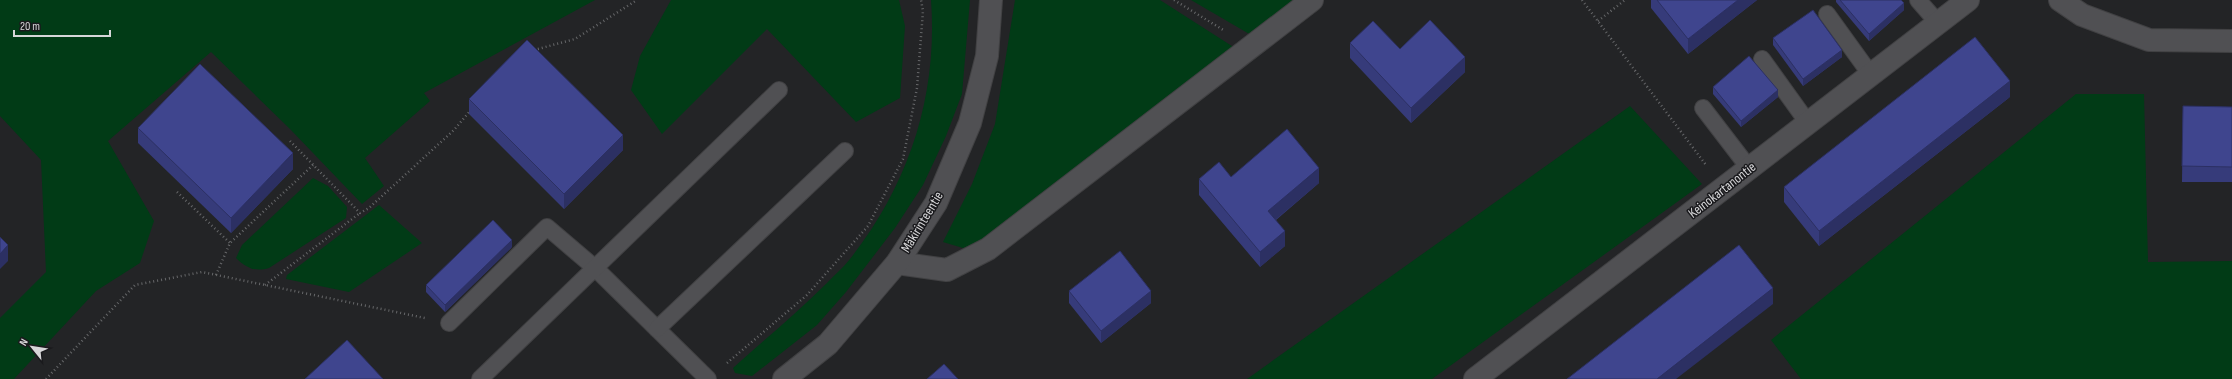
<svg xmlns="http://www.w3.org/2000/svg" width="2232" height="379" viewBox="0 0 2232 379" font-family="'Sofia Sans Condensed',sans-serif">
<rect width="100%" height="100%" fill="#232426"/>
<g fill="#013b16">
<path d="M0,0H595L424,93L430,101L365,158L384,186L362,204L290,129L211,52L108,141L154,221L140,263L96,291L14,379H0V318L46,272L41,160L0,116Z"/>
<path d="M671,0H899L905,26L900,98L856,122L767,29L662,134L631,90L640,56Z"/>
<path d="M931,0H970L962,94L946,136L923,185L895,228L846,292L817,325L752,376L735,373L733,368C764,340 797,313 827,283C834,275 843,268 850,259C909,184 938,96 931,0Z"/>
<path d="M1015,0H1160L1235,48L984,241L963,248L943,242L972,184L995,124Z"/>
<path d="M1191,0H1299L1251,35Z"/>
<path d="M2076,94H2144L2148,262L2232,261V379H1801L1771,340Z"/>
<path d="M1630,106L1702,184L1432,379H1247Z"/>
<path d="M313,178L328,186L347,207L346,218L269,268C255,272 246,268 236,258L242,245Z"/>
<path d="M379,205L422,243L349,292L286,279L287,275Z"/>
</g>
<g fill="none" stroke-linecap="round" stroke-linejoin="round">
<g stroke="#414143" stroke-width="18">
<g id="service">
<path d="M1918,0L1938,23"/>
<path d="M1827,14L1871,75"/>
<path d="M1762,59L1808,123"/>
<path d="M1703,108L1749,168"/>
<path d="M449,323L547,227L595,268L708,379"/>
<path d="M657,329L845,151"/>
<path d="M480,379L779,90"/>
</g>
</g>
<g stroke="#414143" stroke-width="24">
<g id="minor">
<path d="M2060,0L2082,15L2149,40L2232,41"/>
<path d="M897,263L947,270L988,249L1312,0"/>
<path d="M1475,379L1968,0"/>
</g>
</g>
<g stroke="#414143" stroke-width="24">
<path id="tertiary" d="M784,379L828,344L897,263L936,203L970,123L987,56L991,0"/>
</g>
<g stroke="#67686a" stroke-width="2.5" stroke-dasharray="1 3" stroke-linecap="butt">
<path d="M1174,0L1225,31"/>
<path d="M1582,0L1706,165"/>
<path d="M1598,21L1625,0"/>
<path d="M534,50L575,39L637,0"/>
<path d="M290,141L360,213L369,208L454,130L470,111"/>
<path d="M177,192L230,243"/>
<path d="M216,275L230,243L313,165"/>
<path d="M265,285L360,213"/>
<path d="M727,363L807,295L868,226L903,159L917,88L923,11L921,0"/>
<path d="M46,379L135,285L202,272L425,318"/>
</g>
<use href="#service" stroke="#505053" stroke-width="16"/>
<use href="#minor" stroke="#505053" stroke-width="22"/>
<use href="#tertiary" stroke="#505053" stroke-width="22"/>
</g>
<g fill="#363b7a">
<path d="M1651,0H1757L1688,54L1651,8Z"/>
<path d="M1836,0H1901L1904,10L1869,41L1836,2Z"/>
<path d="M1773,38L1842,57L1803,86L1773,45Z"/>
<path d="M1350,43L1400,49L1465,72L1411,123L1350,58Z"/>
<path d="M1713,87L1778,97L1741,127L1713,94Z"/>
<path d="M2010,97L1819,246L1784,202V187Z"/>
<path d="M469,99L623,150L564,209L469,114Z"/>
<path d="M2183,106L2232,107V182H2182Z"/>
<path d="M138,128L293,169L231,233L138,143Z"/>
<path d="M1231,177L1319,183L1276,220L1285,246L1260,267L1199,195V179Z"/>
<path d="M512,247L445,312L426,292V285Z"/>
<path d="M1069,291L1151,303L1101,343L1069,303Z"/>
</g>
<g fill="#2c3063">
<path d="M1738,0H1757L1688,54V39Z"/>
<path d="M1904,3V10L1869,41V34Z"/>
<path d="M1842,50V57L1803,86V79Z"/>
<path d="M1465,57V72L1411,123V108Z"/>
<path d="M2010,81V97L1819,246V231Z"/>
<path d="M1778,90V97L1741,127V121Z"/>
<path d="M623,135V150L564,209V194Z"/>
<path d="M293,153V169L231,233V218Z"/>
<path d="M1319,168V183L1268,226V211Z"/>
<path d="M1285,231V246L1260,267V252Z"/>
<path d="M512,240V247L445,312V305Z"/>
<path d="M8,245V261L0,269V254Z"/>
<path d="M1773,288V304L1676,379H1657Z"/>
<path d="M1151,291V303L1101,343V331Z"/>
</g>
<g fill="#3f458e" stroke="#2c3063">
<path d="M1657,0H1738L1688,39Z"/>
<path d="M1840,0H1901L1904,3L1869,34Z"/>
<path d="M1813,10L1842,50L1803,79L1773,38Z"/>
<path d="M1430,20L1465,57L1411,108L1350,43L1373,21L1400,49Z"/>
<path d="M1975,37L2010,81L1819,231L1784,187Z"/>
<path d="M527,40L623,135L564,194L469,99Z"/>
<path d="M1749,56L1778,90L1741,121L1713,87Z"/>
<path d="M200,64L293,153L231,218L138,128Z"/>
<path d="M2183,106L2232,107V167L2182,166Z"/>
<path d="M1287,129L1319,168L1268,211L1285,231L1260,252L1199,179L1219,162L1231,177Z"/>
<path d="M493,220L512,240L445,305L426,285Z"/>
<path d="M0,237L8,245L0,254Z"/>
<path d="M1739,245L1773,288L1657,379H1567Z"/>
<path d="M1120,251L1151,291L1101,331L1069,291Z"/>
<path d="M347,340L383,379H305Z"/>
<path d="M944,364L958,379H927Z"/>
</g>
<g text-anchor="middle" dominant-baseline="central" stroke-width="3" stroke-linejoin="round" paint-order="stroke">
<g font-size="14" fill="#d6d6d8" stroke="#1a1a1d">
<text transform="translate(1722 190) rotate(-38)">Keinokartanontie</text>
<text transform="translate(922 222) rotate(-59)">Mäkirinteentie</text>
</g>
</g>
<g transform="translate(32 347) rotate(300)" stroke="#1a1a1d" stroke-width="3" paint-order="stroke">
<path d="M0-3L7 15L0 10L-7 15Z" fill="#d6d6d8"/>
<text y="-6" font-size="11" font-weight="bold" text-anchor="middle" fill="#d6d6d8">N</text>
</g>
<path d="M14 30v6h96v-6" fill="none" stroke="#d6d6d8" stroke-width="2"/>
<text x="20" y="30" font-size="12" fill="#d6d6d8" stroke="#1a1a1d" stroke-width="3" paint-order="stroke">20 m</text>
</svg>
